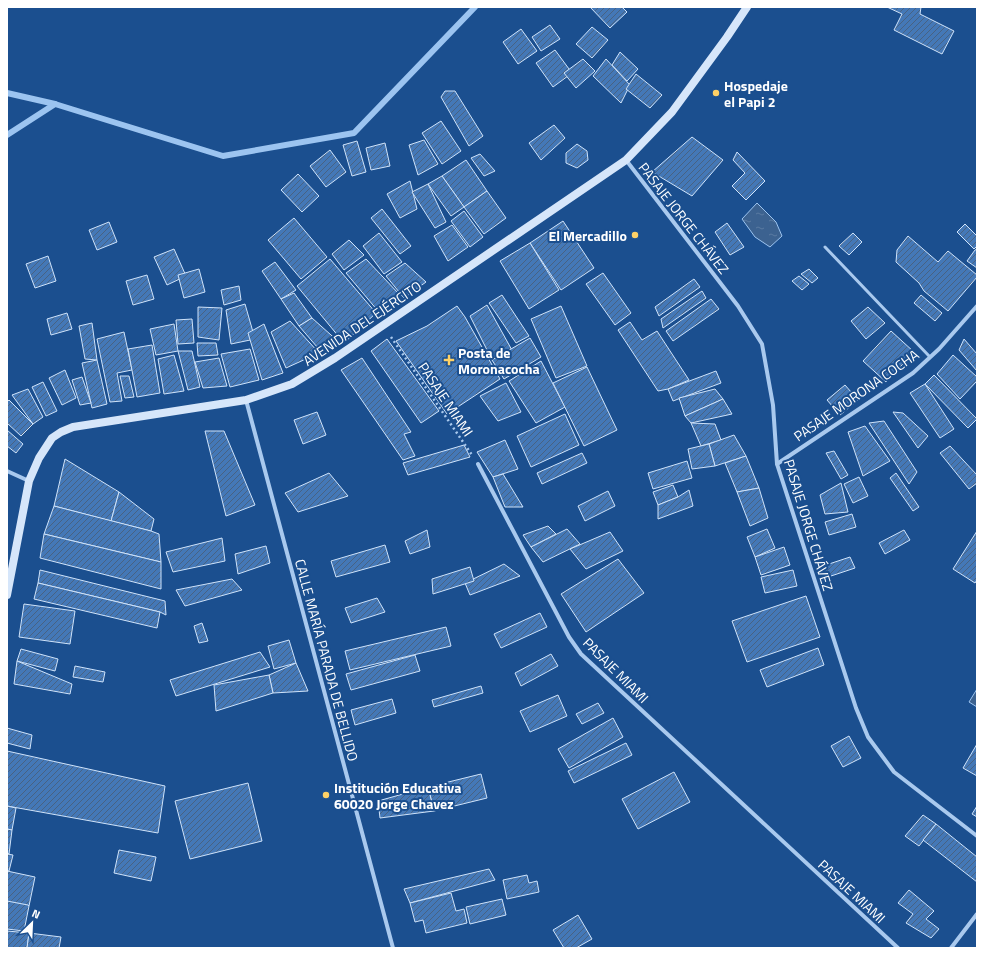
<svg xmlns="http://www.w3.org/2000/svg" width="984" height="955" viewBox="0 0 984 955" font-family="'Titillium Web',sans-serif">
<defs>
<pattern id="water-ripples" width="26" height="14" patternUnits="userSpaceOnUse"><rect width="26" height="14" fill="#3c6290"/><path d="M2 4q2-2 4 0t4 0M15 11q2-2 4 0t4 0" fill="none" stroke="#597aa1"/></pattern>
<pattern id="building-hatch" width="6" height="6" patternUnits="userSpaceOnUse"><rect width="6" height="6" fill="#4478b7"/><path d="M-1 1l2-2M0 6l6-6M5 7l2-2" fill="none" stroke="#486282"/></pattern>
</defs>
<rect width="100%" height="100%" fill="#1b4f8f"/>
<g fill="url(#water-ripples)" stroke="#9cc4f0">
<path d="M757,203L776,222L782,236L770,247L755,237L742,219Z"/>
<path d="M977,689V707L969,702Z"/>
</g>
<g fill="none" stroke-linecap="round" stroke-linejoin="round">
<g stroke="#9cc4f0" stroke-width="6">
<path d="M7,93L55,104"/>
<path d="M7,135L55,104L223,156L354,133L475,7"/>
</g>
</g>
<g fill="url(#building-hatch)" stroke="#cfe3fa">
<path d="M590,7H622L627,12L610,28Z"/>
<path d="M887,7H921L920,14L954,31L942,54L894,30L902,14Z"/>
<path d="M550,25L560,39L541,51L532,37Z"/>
<path d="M592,27L608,40L592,58L576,44Z"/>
<path d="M521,29L537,51L518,64L503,42Z"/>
<path d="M555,50L572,73L553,87L536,63Z"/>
<path d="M620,52L638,69L627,81L612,65Z"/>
<path d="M583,59L595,71L576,88L564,73Z"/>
<path d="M606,59L630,85L621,103L593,76Z"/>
<path d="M636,74L662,95L650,108L626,89Z"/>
<path d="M445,91H455L483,136L469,146L441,97Z"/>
<path d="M441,121L461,151L442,164L422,133Z"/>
<path d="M554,125L565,138L541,160L529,143Z"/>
<path d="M692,137L723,160L692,196L652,172Z"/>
<path d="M424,140L438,164L418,175L409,145Z"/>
<path d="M357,141L366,172L352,176L343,145Z"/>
<path d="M385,143L390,166L371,170L366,148Z"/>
<path d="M577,144L587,151L588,160L577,168L566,163V153Z"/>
<path d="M330,150L346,172L326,187L310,166Z"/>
<path d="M737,152L765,181L746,200L732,186L745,173L733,160Z"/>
<path d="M480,154L495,171L484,176L471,158Z"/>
<path d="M466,160L487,191L464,207L442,176Z"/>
<path d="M298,174L319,196L302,212L281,190Z"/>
<path d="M442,176L464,207L451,216L428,184Z"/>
<path d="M410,181L417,209L400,218L387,194Z"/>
<path d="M428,184L446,222L435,228L412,192Z"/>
<path d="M487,191L506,218L484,234L464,207Z"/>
<path d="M382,209L411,246L400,254L371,218Z"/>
<path d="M464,211L483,237L470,247L451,221Z"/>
<path d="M294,218L327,257L301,279L268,240Z"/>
<path d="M563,221L594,268L561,290L530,243Z"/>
<path d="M109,222L117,242L97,250L89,230Z"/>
<path d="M727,223L744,247L730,255L715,232Z"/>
<path d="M965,224L977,236V246L974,249L957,232Z"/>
<path d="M452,225L468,247L448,261L434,236Z"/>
<path d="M379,233L402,262L384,274L363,246Z"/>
<path d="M853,233L862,242L849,255L839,246Z"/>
<path d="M908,236L938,262L948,251L977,275V277L948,311L924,291L919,283L896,262L897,250Z"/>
<path d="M349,240L364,255L344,270L332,254Z"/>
<path d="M530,243L559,290L529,309L500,261Z"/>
<path d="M174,249L186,276L167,285L154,257Z"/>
<path d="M977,249V268L967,261L975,250Z"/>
<path d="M48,256L56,281L35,288L26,264Z"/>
<path d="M330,259L376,313L344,343L297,286Z"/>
<path d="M366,259L399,294L378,311L346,273Z"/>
<path d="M275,262L296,290L281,299L262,271Z"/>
<path d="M405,263L426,282L404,298L386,276Z"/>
<path d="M199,269L205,292L184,298L178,275Z"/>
<path d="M809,269L818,278L812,283L801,274Z"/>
<path d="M603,273L631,313L615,325L586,284Z"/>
<path d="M147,275L154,299L133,305L126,281Z"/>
<path d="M799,276L809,284L802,290L792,281Z"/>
<path d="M694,279L700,287L659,316L655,307Z"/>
<path d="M239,286L241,300L224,305L221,290Z"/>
<path d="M702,291L706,298L663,328L661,319Z"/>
<path d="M294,293L312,318L299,326L281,299Z"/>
<path d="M502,295L529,336L516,343L489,303Z"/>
<path d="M921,295L942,313L935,321L914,303Z"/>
<path d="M711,299L719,309L673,341L666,331Z"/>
<path d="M245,304L255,339L231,344L226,310Z"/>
<path d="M487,305L513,352L492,360L470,316Z"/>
<path d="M457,306L465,317L500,379L447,414L396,341L427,326Z"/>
<path d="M561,306L587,366L556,378L531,319Z"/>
<path d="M198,307L222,308L219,340L198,337Z"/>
<path d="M868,307L885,323L866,339L851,321Z"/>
<path d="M67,313L72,329L51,335L47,319Z"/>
<path d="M312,318L340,343L324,355L299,326Z"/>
<path d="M192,319L194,343L178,344L176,320Z"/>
<path d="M290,321L319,353L286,368L271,332Z"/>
<path d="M630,322L642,340L657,331L689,380L668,389L658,391L618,330Z"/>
<path d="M92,323L97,360L85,359L79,326Z"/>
<path d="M174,324L178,351L156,355L150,329Z"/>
<path d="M264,324L283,373L262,380L248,333Z"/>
<path d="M891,331L914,352L886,382L863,361Z"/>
<path d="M124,332L132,370L117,373L122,401L110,402L97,339Z"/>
<path d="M530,338L541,357L504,379L492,360Z"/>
<path d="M387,339L439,411L421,423L371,351Z"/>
<path d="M964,339L977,354V371L959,350Z"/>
<path d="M197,343H216L218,355L198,356Z"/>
<path d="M152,345L160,393L137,397L128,349Z"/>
<path d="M250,349L259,380L230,387L221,354Z"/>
<path d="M178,351H192L200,387L188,390Z"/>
<path d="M174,355L184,391L164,394L158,359Z"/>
<path d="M953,355L977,377V381L960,399L937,374Z"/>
<path d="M219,358L227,386L203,388L195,362Z"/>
<path d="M362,358L411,432L404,434L415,456L403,460L341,370Z"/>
<path d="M97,360L107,404L92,408L82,363Z"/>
<path d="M541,361L565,407L536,423L509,381Z"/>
<path d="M587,367L617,430L584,446L553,383Z"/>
<path d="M65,370L76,398L62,405L49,378Z"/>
<path d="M716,371L721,383L673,401L668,389Z"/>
<path d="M934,375L977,419L968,428L925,384Z"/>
<path d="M120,376H129L134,397L125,398Z"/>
<path d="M82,377L91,403L80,405L72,380Z"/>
<path d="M43,382L57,411L46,416L32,387Z"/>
<path d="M506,383L521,412L498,421L480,396Z"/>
<path d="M925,384L954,429L940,438L910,393Z"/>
<path d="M845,385L858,400L840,415L827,400Z"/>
<path d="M28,389L43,417L33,424L12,395Z"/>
<path d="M715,389L723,399L685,416L679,398Z"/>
<path d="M723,399L732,414L691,423L685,416Z"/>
<path d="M9,400L33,424L21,436L7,423V402Z"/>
<path d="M317,412L326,435L303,444L294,420Z"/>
<path d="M893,412L903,413L928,436L918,448Z"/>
<path d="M565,414L579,445L531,467L517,436Z"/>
<path d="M884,421L917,472L909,484L869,423Z"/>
<path d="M691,423L715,424L721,440L701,446Z"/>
<path d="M865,426L890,461L863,476L848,432Z"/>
<path d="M7,430L23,444L16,453L7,446Z"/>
<path d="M205,431H224L255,505L226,516Z"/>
<path d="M734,435L746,456L715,466L709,444Z"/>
<path d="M505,440L518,469L493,477L477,452Z"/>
<path d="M709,444L715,466L692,469L688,449Z"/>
<path d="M464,445L470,457L408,475L403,463Z"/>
<path d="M950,446L977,475V483L969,489L940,453Z"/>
<path d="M834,451L848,475L841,479L826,453Z"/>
<path d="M582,453L587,463L542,484L537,473Z"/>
<path d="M746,456L759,488L737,492L725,463Z"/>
<path d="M65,459L119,492L111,521L54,506Z"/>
<path d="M687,461L692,478L653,489L648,473Z"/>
<path d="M329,473L348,496L298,512L285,493Z"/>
<path d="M896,473L919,507L913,511L890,478Z"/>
<path d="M503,474L523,507H505L493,477Z"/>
<path d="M859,477L868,496L853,503L844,484Z"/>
<path d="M841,483L848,512L825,514L820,495Z"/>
<path d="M673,485L678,497L658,505L653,492Z"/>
<path d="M759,488L768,518L750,526L737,492Z"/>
<path d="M689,490L693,506L658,519V505L678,497Z"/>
<path d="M608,491L615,506L585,521L578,506Z"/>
<path d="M119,492L154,519L151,531L111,521Z"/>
<path d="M54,506L151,531L159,534L161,562L44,534Z"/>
<path d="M852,514L856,527L829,535L825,522Z"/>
<path d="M548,526L556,534L531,547L523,535Z"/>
<path d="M567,529L580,544L543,562L531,547Z"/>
<path d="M767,529L775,548L755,557L747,537Z"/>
<path d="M427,530L430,547L410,554L405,541Z"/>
<path d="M904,530L910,540L885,554L879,543Z"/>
<path d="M977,531V580L975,583L953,569Z"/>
<path d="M610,532L623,551L586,569L570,549Z"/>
<path d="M44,534L161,562V589L40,558Z"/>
<path d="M222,538L225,561L173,572L166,552Z"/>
<path d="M385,545L390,562L336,577L331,561Z"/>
<path d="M266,546L270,563L238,574L235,554Z"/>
<path d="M784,547L790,565L761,575L755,557Z"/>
<path d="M850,557L855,568L828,577L820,567Z"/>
<path d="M618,559L644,593L586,632L561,594Z"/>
<path d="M504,564L520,576L470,595L465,583Z"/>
<path d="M470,567L474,581L433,594L432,579Z"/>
<path d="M40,570L165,601L166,615L160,612L38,583Z"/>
<path d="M793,570L797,586L765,593L761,577Z"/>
<path d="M232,579L242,590L185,606L176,590Z"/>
<path d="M38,583L160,612L157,628L34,599Z"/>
<path d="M806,596L820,637L747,662L732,621Z"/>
<path d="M377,598L385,612L351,623L345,608Z"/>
<path d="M24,604L75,611L70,644L19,637Z"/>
<path d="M540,613L547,627L501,648L494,634Z"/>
<path d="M202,623L208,641L199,643L194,626Z"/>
<path d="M446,627L451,646L350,670L345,651Z"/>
<path d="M289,640L296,663L274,669L268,646Z"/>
<path d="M818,648L824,665L767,687L760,670Z"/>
<path d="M21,649L58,659L55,671L17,661Z"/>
<path d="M260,652L270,667L176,696L170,680Z"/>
<path d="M551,654L558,666L521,686L515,673Z"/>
<path d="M415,655L420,671L351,690L346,674Z"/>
<path d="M17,661L72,684L70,694L14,684Z"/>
<path d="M296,663L308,691L273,693L269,675Z"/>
<path d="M75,666L105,672L103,682L73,677Z"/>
<path d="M269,675L273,693L216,711L214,685Z"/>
<path d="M481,686L483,693L434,707L432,700Z"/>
<path d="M558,695L567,716L530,732L520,711Z"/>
<path d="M392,699L396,713L355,725L351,710Z"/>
<path d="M598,703L604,713L582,724L576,714Z"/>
<path d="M613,718L623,737L569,768L558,749Z"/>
<path d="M7,728L32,735L30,749L7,743Z"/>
<path d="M849,736L861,758L843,767L831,746Z"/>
<path d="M626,743L632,755L574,783L568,771Z"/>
<path d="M977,744V776L963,768Z"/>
<path d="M7,751L165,786L158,833L7,806Z"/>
<path d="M674,772L690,802L638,829L622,799Z"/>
<path d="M481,774L487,798L434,811L428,787Z"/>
<path d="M248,783L262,841L190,859L175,801Z"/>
<path d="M428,787L434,811L380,818L378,801Z"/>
<path d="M7,806L16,808L12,830L7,829Z"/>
<path d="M977,806V817L972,814Z"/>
<path d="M923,815L936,824L919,846L905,836Z"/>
<path d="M936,824L977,857V882L923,840Z"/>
<path d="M7,829L12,830L9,854L7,853Z"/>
<path d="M119,850L156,857L151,881L114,873Z"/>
<path d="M7,854L13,855L9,871H7Z"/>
<path d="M489,869L495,880L410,903L404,889Z"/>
<path d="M7,871L35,877L29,906L7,902Z"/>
<path d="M527,875L529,883L537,881L539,892L507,899L503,880Z"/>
<path d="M909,890L934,911L926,919L939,929L931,938L906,923L913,914L898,903Z"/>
<path d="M451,893L456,911L464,909L467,923L426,933L423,920L415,922L410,903Z"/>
<path d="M502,899L506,915L470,924L466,907Z"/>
<path d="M7,901L28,905L29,906L24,931L7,929Z"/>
<path d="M578,915L592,939L576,948H564L553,930Z"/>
<path d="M7,931L29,933L27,948H7Z"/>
<path d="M29,933L61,937L59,948H27Z"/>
</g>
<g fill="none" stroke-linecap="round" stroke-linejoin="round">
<path stroke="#a9c9ee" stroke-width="2.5" stroke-dasharray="2 3" stroke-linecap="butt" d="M391,337L472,455"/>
<path stroke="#a9c9ee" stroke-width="3" d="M825,247L930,357"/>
<g stroke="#a9c9ee" stroke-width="4">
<path d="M626,160L738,306L762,344L773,405L777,464L856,708L868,737L894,772L977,836"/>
<path d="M246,400L393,948"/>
<path d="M478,464L569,637L581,654L898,948"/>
<path d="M777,464L913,373L939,349L977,306"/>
<path d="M7,471L29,481"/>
<path d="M951,948L977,914"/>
</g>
<path stroke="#d6e6fa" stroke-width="8" d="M7,595L29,481L39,458L52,438L61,432L73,427L246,400L292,384L335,358L626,160L672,112L727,37L747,7"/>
</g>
<g fill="#ffd166" stroke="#1b4f8f" stroke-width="1.5">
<circle cx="716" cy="93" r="4"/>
<circle cx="635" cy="235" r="4"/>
<path d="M447 354h4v4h4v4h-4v4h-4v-4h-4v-4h4z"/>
<circle cx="326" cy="795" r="4"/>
</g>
<g text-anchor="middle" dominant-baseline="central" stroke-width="4" stroke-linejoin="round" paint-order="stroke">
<g font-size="14" font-weight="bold" fill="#fff" stroke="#1b4f8f" text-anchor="start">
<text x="724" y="85">Hospedaje<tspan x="724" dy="16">el Papi 2</tspan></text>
<text x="627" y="235" text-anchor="end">El Mercadillo</text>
<text x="458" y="352">Posta de<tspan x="458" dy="16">Moronacocha</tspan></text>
<text x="334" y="787">Institución Educativa<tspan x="334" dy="16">60020 Jorge Chavez</tspan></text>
</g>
<g font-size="14" fill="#fff" stroke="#1b4f8f">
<text transform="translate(684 218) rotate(52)">PASAJE JORGE CHÁVEZ</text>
<text transform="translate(362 323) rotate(-34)">AVENIDA DEL EJÉRCITO</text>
<text transform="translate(856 395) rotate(-35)">PASAJE MORONA COCHA</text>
<text transform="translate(446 399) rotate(56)">PASAJE MIAMI</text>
<text transform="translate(809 525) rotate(73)">PASAJE JORGE CHÁVEZ</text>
<text transform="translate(327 660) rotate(75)">CALLE MARÍA PARADA DE BELLIDO</text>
<text transform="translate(616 670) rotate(45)">PASAJE MIAMI</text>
<text transform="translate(852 891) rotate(43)">PASAJE MIAMI</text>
</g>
</g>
<rect width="984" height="955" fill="none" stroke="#ffffff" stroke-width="16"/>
<g transform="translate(32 923) rotate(24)" stroke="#1b4f8f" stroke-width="3" paint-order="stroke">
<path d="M0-3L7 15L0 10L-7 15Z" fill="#ffffff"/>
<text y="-6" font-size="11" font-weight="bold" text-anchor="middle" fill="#ffffff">N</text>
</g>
</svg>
